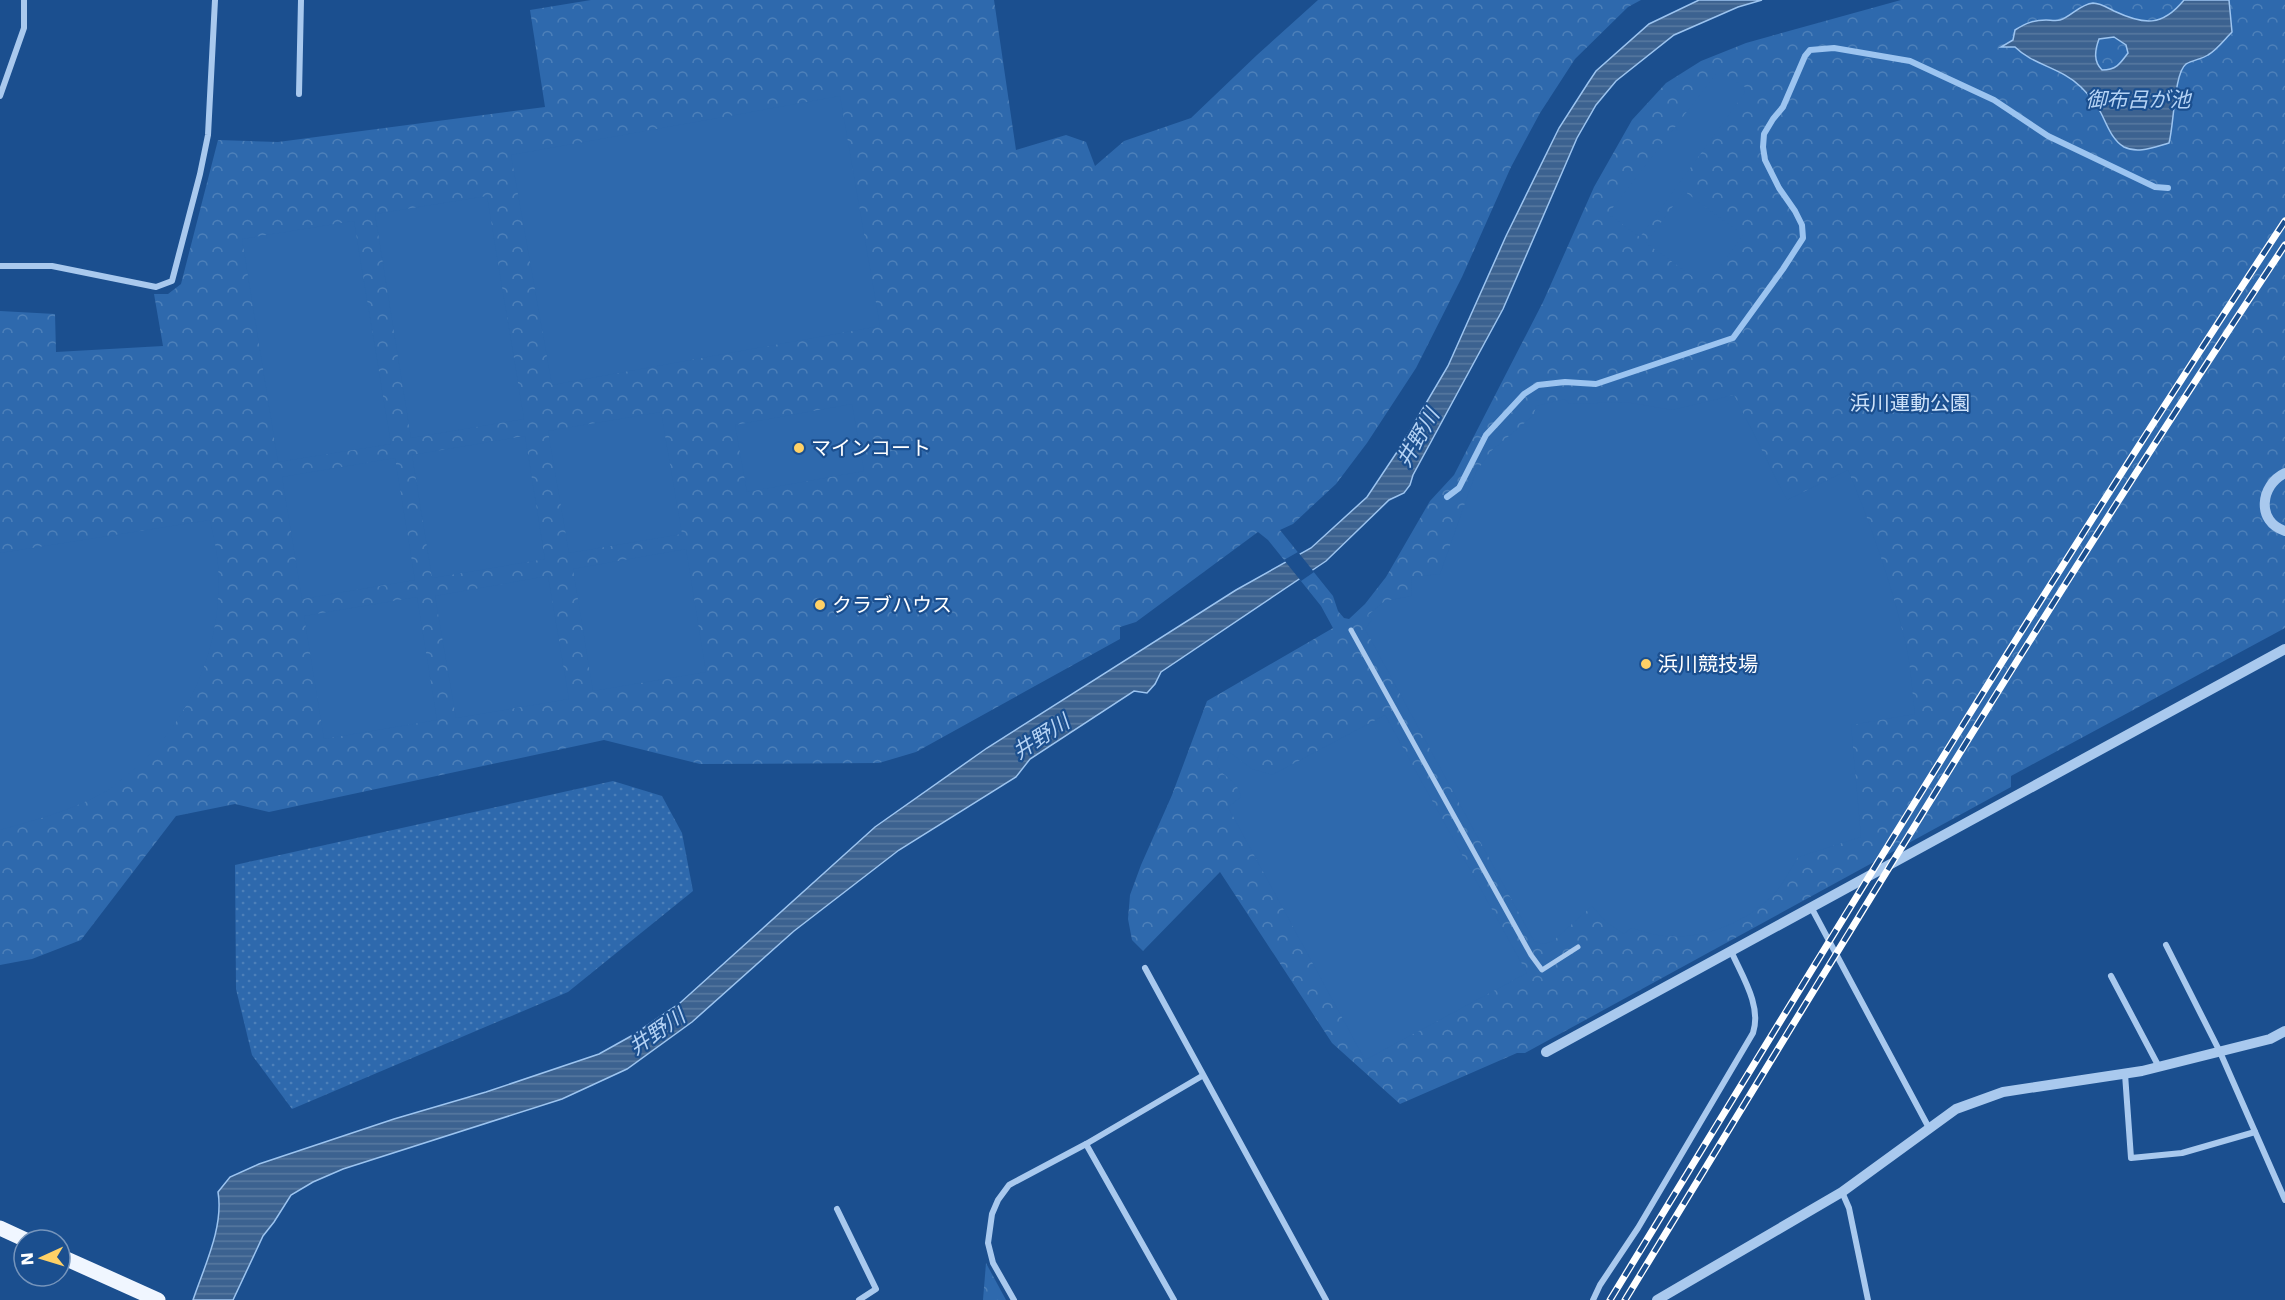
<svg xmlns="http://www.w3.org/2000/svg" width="2285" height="1300" viewBox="0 0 2285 1300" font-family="'DejaVu Sans','Noto Sans JP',sans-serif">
<defs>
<pattern id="grass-dots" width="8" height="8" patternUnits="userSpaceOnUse" patternTransform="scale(1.5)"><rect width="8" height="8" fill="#2e69ad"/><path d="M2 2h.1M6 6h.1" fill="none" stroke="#4d80b9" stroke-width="1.8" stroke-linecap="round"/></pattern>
<pattern id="forest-crowns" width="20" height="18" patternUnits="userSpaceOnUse" patternTransform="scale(1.5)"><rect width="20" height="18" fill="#2e69ad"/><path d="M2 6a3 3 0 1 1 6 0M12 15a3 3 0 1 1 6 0" fill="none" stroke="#4d80b9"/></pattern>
<pattern id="water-rules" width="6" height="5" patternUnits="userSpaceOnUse" patternTransform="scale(1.5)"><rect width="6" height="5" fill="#3c6290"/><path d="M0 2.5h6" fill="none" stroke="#597aa1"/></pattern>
</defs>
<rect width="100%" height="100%" fill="#1b4f8f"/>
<path fill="url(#grass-dots)" d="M613,781L662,796L682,833L693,891L568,992L292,1109L252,1055L236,989L235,865Z"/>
<g fill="url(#forest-crowns)">
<path d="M591,0H994L1016,150L1066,135L1086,142L1095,166L1124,141L1191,118L1257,55L1318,0H1641L1628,7L1575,59L1540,113L1511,167L1462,277L1416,368L1367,443L1336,484L1293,524L1280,530L1333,596L1338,611L1344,618L1349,619L1365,604L1386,577L1430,501L1454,475L1543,302L1594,187L1632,120L1666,83L1701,61L1746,43L1901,0H2285V628L2011,776V787L1525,1053H1517L1400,1104L1332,1043L1220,872L1143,951L1132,940L1128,919L1130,895L1141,865L1172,795L1207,701L1333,628L1321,606L1268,540L1258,532L1136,622L1120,627V639L916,752L879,763L700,764L604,740L269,812L235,804L176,816L81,940L32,959L0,965V311L55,314L56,352L163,346L154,294H168L181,284L218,140L278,142L545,107L530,10Z"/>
<path d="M986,1263L1006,1300H983Z"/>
</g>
<g fill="#2e69ad">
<path d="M1720,72L1745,87L1744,94L1640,237L1608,214L1716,74Z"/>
<path d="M840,96L880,326L552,385L511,155Z"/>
<path d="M1684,191L1743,235L1706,286L1646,243Z"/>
<path d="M487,196L524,419L411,438L375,214Z"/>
<path d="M354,221L391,444L278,462L242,239Z"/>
<path d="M1734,395L1787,500L1848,470C1872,527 1892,586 1906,645C1911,668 1912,691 1915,714L1851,725L1861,837L1798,857C1790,870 1783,885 1772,896C1744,924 1698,942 1658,935C1649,934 1640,930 1631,928L1624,934L1606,922L1592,906L1553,941L1543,944L1534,941L1365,629L1372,620L1368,615L1385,601L1411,596L1412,577L1440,574L1476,472L1491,451L1534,415L1536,406L1565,399L1569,404L1626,402L1672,410Z"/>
<path d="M852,404L864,471L747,492L735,425Z"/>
<path d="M661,412L682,534L569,553L548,431Z"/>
<path d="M525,436L545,559L432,578L412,455Z"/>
<path d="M395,458L415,580L302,599L282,477Z"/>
<path d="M210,520C213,535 217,550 218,565C224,644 190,725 128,774C120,781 112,788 103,793C70,811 35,820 0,830V553Z"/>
<path d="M686,549L706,672L593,691L573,569Z"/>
<path d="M548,576L569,699L456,718L435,596Z"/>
<path d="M417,597L437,720L324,739L304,616Z"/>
<path d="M1385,715L1527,973L1365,1060L1228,807L1241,797C1237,777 1220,778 1216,762L1220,753L1228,751L1252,769L1272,775Z"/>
</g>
<g fill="url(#water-rules)" stroke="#9cc4f0" stroke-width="1.5" fill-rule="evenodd">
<path d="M1699,0H1762L1738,7L1674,35L1616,81L1596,105L1577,138L1503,309L1413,475L1410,485L1404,493L1389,500L1326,561L1161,672L1155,684L1147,693L1134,691L1030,759L1016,777L899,850L794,931L692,1022L627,1069L562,1099L343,1169L313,1182L291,1195L274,1222L263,1236L233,1300H193C204,1267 224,1227 218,1192L230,1177L259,1164L394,1119L486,1092L599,1054L633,1035L680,1003L875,827L987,748L1236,590L1311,548L1367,497L1399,449L1448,366L1506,236L1559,128L1588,83L1596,71L1649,24Z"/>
<path d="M2184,0H2229L2232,32C2225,39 2217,50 2208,55C2202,59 2193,60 2186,64C2174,73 2174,125 2169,143C2154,147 2138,154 2124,147C2112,140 2107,125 2101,113C2096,104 2089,95 2081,87C2062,68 2033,65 2015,47H2001L2013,40L2015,30C2026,23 2034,20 2046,20C2050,20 2056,21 2060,20C2071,17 2080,4 2093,3C2100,3 2108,8 2114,11C2144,25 2162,27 2184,0ZM2114,37L2126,45L2128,53C2120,64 2116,70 2102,70C2093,61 2095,50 2099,39Z"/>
</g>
<path fill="#1b4f8f" d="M1298,552L1314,572L1301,581L1284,560Z"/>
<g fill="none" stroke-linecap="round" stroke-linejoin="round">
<path stroke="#9cc4f0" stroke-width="6" d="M1447,497L1459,488L1486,435L1524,394L1538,385L1565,382L1596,384L1733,338L1783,269L1803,238L1802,225L1795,211L1779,188L1765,160L1763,147L1764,134L1773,119L1783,107L1805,56L1810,50L1834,48L1910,61L1994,100L2048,136L2155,187L2168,188"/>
<path stroke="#a9c9ee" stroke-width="5" d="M1351,630L1531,955L1542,970L1578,947"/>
<g stroke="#a9c9ee" stroke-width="6">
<path d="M299,94L301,0"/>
<path d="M0,96L24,28V0"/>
<path d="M0,266H52L156,287L172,281L200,174L208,135L215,0"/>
<path d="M1811,907L1929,1128"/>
<path d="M2166,945L2220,1052L2285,1200"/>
<path d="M1145,968L1326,1300"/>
<path d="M2111,976L2159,1067"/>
<path d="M2125,1074L2131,1158L2182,1153L2255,1132"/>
<path d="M1086,1144L1174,1300"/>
<path d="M1842,1192L1849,1208L1868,1300"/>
<path d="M837,1209L876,1289L859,1300"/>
<path d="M1014,1300L993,1263L988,1243L992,1214L998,1200L1009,1185L1086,1144L1202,1076"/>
<path d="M1593,1300L1600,1285L1638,1228L1753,1033C1762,1006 1742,976 1731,951"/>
</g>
<g stroke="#a9c9ee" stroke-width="10">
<path d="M2285,473C2260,485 2256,522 2285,531"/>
<path d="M1546,1052L2285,649"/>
<path d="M1657,1300L1842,1192L1956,1109L2003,1092L2142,1071L2270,1039L2285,1031"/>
</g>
<g stroke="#f0f6ff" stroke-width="15">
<path d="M0,1228L26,1240"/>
<path d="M60,1256L158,1300"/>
</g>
<g stroke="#fff" stroke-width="7">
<g id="rail">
<path d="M1610,1300C1831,938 2051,575 2285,221"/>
<path d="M1625,1300C1841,946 2055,590 2285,245"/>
</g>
</g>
<use href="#rail" stroke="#1b4f8f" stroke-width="4.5" stroke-dasharray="14" stroke-linecap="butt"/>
</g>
<g fill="#ffd166" stroke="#1b4f8f" stroke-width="2">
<circle cx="799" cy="448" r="6"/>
<circle cx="820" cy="605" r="6"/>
<circle cx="1646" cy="664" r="6"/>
</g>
<g text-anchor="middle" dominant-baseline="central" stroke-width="4.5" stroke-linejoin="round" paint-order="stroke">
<g font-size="20" fill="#cfe3fa" stroke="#1b4f8f">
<text x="1910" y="403">浜川運動公園</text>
</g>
<g font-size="20" fill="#fff" stroke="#1b4f8f" text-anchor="start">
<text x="811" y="448">マインコート</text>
<text x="832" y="605">クラブハウス</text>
<text x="1658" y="664">浜川競技場</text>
</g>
<g font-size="21" font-style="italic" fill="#b5d3f5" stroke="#1b4f8f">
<text x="2138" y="100">御布呂が池</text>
<text transform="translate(1418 438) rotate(-60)">井野川</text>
<text transform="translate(1041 737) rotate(-33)">井野川</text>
<text transform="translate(657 1032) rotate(-35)">井野川</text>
</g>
</g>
<g transform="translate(42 1258) rotate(266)"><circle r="28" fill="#1b4f8f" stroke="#7695bc" stroke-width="1.5"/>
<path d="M0-4.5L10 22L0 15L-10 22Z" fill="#ffd166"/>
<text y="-9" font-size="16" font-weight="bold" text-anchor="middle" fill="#ffffff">N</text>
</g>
</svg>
